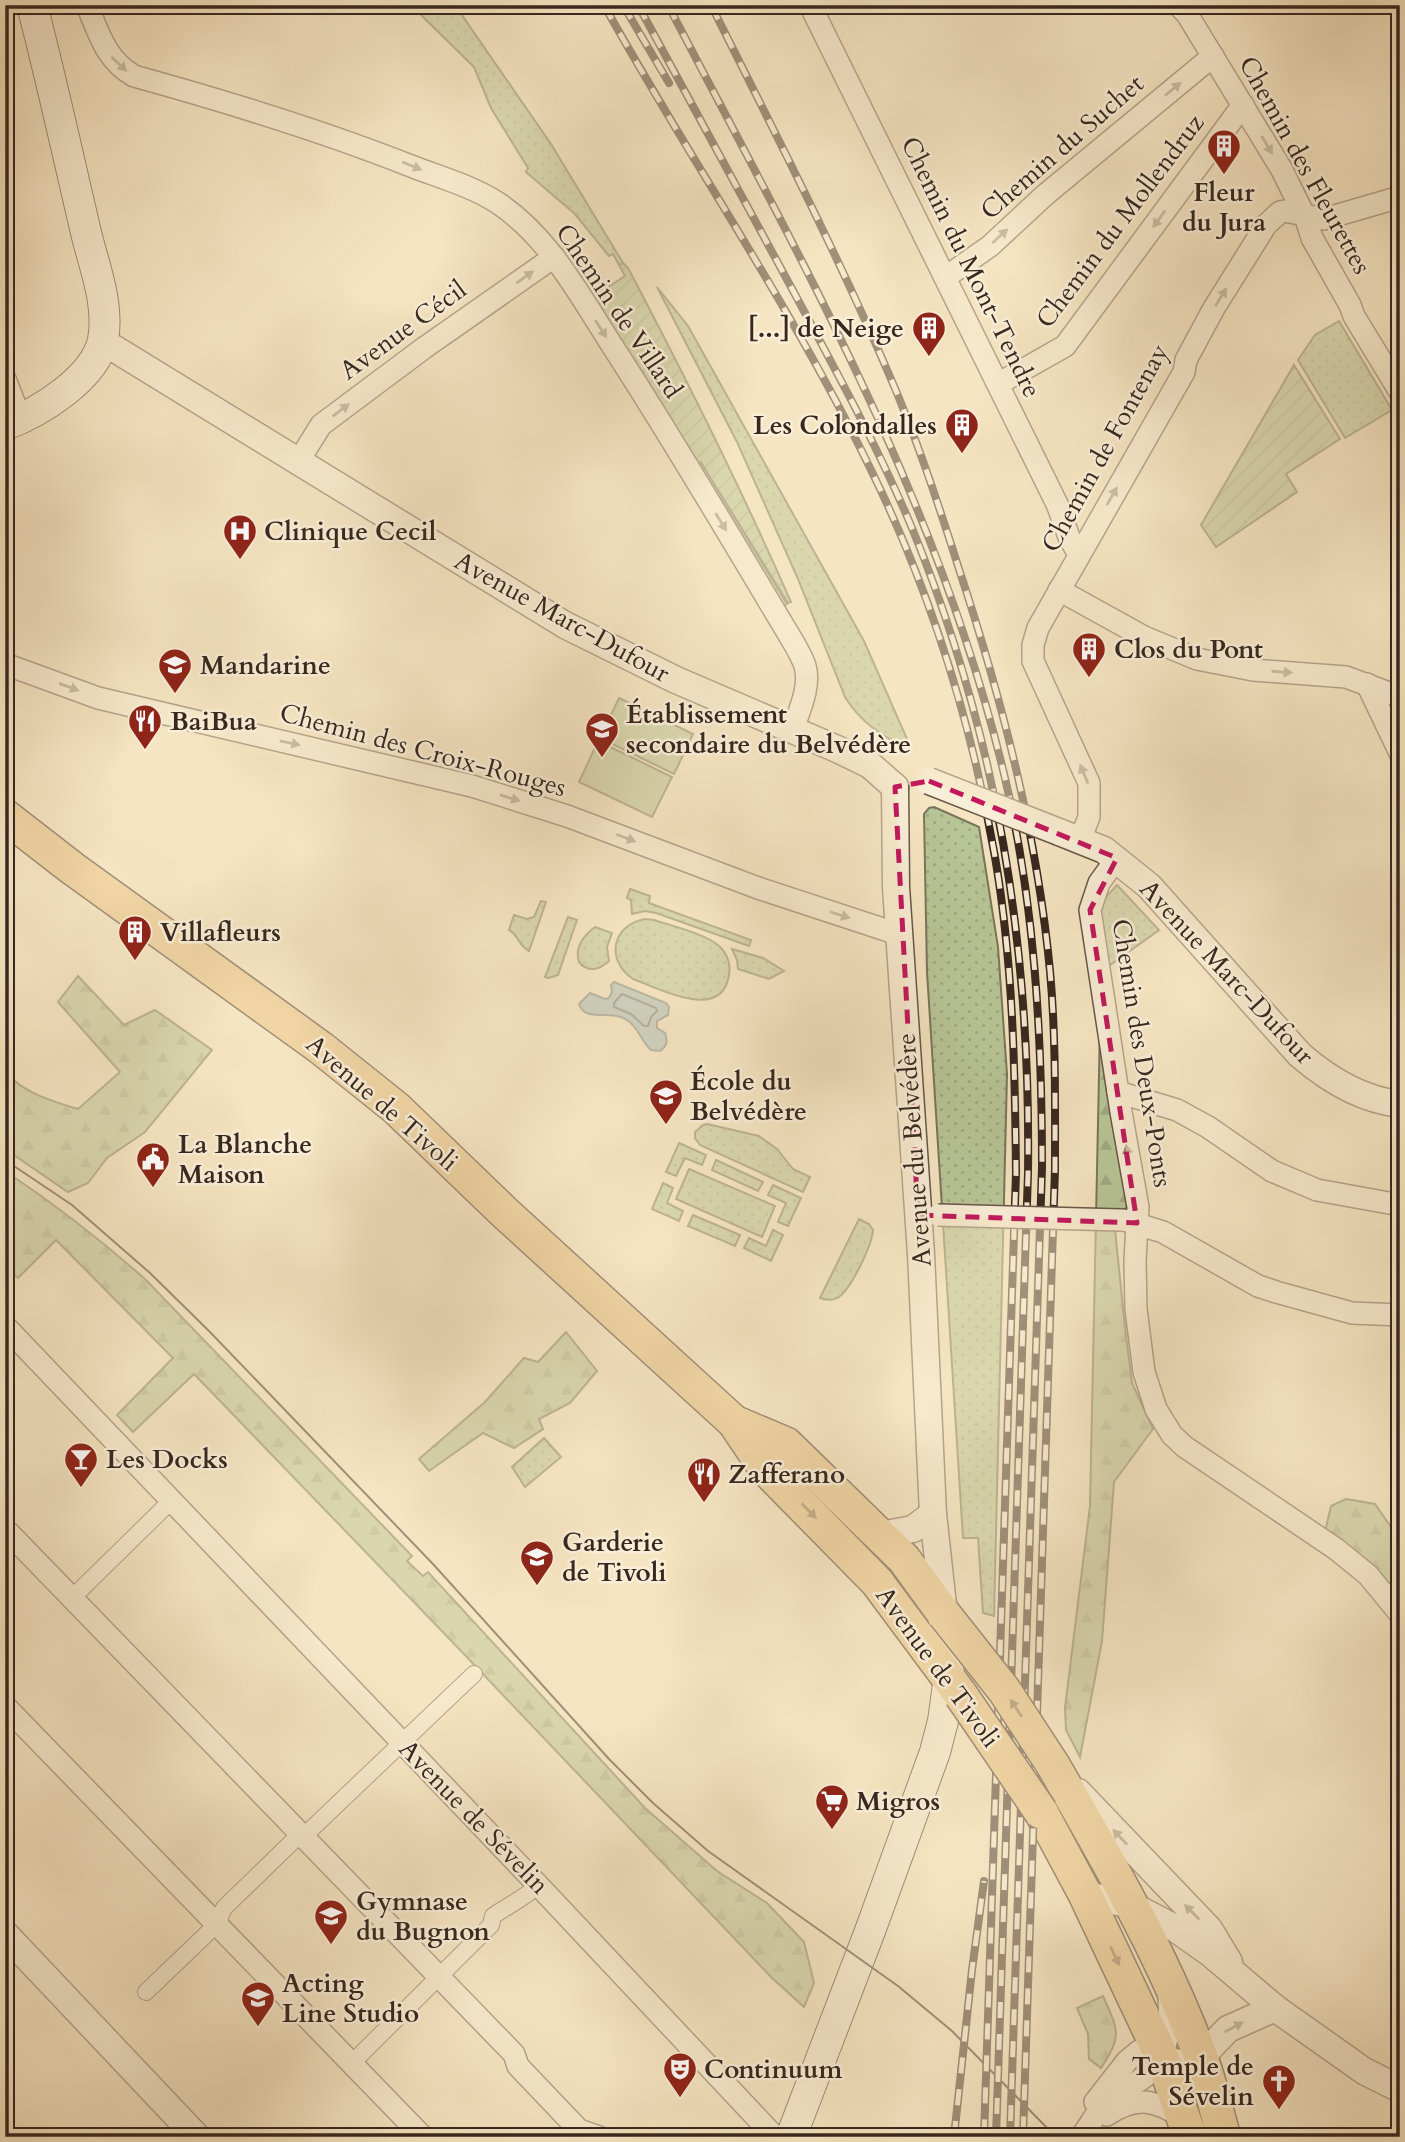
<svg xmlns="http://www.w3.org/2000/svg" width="1405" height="2142" viewBox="0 0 1405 2142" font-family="Cardo,serif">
<defs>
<pattern id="grass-dots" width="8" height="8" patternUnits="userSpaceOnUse" patternTransform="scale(1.75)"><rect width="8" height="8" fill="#b8c697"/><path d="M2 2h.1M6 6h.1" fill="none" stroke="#9faa82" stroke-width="1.8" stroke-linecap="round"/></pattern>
<pattern id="forest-firs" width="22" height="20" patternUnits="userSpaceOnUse" patternTransform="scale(1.75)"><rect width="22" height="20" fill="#b8c697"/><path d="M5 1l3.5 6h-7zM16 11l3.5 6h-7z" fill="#9faa82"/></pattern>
<pattern id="garden-furrows" width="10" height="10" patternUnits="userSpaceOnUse" patternTransform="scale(1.75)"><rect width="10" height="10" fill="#b8c697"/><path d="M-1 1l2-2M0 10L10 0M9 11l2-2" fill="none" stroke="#9faa82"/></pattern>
</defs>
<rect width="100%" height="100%" fill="#f6e5c2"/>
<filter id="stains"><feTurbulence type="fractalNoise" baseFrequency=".00286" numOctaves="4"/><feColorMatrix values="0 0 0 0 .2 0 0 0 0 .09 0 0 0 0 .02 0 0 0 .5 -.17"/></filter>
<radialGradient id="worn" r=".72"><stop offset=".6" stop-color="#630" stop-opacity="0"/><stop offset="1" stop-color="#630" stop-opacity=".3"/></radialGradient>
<g fill="url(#grass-dots)" stroke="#78765b" stroke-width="2">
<path d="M421,5H455L551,144L623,263L619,265L613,254L609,256L575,214L526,172L528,168L491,108L474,67L417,11Z"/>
<path d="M657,287L688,326L864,641L907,739L908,747C882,738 859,720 845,697L798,579L737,442Z"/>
<path d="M1339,321L1392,410L1345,438L1298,360L1315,335Z"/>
<path d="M934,807L979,827L998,947L1007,1074L994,1616L983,1613L978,1538H963L927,972L924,814L929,808Z"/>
<path d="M1117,885L1159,930L1106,968L1097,916L1107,896Z"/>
<path d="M630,889L650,896L649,903L751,940L749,946L656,913L645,911L632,914L631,900L627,898Z"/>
<path d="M541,901L546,902L529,951C518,946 519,935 509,930L514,915L527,919L534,917Z"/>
<path d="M568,917L577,920L558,975L549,978L545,977Z"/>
<path d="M645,919L654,920C672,926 706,934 719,946C727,953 731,964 729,975C722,1023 658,988 633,979C605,960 612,925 645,919Z"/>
<path d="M595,927L612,933L607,947L609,961C599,970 588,973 579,962C574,948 584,935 595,927Z"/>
<path d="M732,949L763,958L784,971L769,979L738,969L737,960Z"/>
<path d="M707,1124L759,1136L777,1149L793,1169L810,1177L803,1192L700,1145L695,1138V1132L703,1125Z"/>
<path d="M679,1143L706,1155L702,1165L685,1158L676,1176L666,1172Z"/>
<path d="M716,1160L763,1182L758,1191L712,1170Z"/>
<path d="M689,1169L775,1206L762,1237L676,1199Z"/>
<path d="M663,1183L673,1188L667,1203L683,1211L679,1221L652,1209Z"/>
<path d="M773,1185L801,1198L788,1226L778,1222L786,1203L768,1195Z"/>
<path d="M693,1215L740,1235L735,1246L688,1226Z"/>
<path d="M859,1219L869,1224L873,1230C872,1245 850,1292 837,1298C832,1301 826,1300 820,1298Z"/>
<path d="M773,1230L783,1235L771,1261L744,1248L749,1238L766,1246Z"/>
<path d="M544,1438L561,1457L525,1487L512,1467Z"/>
</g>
<g fill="url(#forest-firs)" stroke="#78765b" stroke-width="2">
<path d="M78,976L124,1025L155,1010L212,1050L145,1132L107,1158L88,1183L68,1192L5,1149V1072C24,1093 51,1101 78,1109L120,1072L58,1002Z"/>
<path d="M1100,1027L1127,1206L1115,1229L1125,1328L1132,1383L1153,1429L1114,1482L1102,1641L1080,1757L1066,1730L1065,1708L1090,1506Z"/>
<path d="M5,1171C56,1205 100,1239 146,1280L412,1556L407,1561L423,1576L428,1572L645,1808L717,1871L767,1903L804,1942L814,1983L804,2007L771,1977L463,1653L194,1374L133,1432L117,1415L173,1358L56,1240L18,1278L5,1267Z"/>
<path d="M566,1332L597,1371L570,1403L539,1419L543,1429L514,1448L483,1433L429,1471L419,1459L485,1402L524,1358L538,1362Z"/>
<path d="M1346,1499L1375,1504L1393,1530H1400V1602L1325,1532L1331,1506Z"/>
<path d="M1103,1996C1118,2030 1123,2036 1101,2068L1089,2059L1088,2034L1077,2008Z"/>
</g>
<g fill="url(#garden-furrows)" stroke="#78765b" stroke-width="2">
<path d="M623,263L628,268C686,378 741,488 791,602L788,603L700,461L787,604L778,609L593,308L603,301L601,292L625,276L619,265Z"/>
<path d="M1294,365L1340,439L1286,474L1297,492L1216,547L1201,525Z"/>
</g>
<g fill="#b8c697" stroke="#78765b" stroke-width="2">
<path d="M619,698L693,734L674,774L600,738Z"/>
<path d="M598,741L672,777L652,817L579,782Z"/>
</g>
<path fill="#a3bcbf" stroke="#78807f" stroke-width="2" d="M614,982L666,1003L669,1007L668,1015L657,1021V1028L665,1033C668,1041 667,1046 660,1051L651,1050C641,1041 639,1028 627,1020C610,1009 585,1023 579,1004L590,993L605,999L609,998L612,992L611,985Z"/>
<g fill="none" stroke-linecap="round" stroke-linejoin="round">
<path stroke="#6e726f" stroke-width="2" d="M622,994L656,1008L657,1011L651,1017L648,1026H644L631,1014L614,1007V1003Z"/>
<g stroke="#685648" stroke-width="18">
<g id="pedestrian">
<path d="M72,1598L172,1500"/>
<path d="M146,1992L217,1924L224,1908L293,1841L304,1836L474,1674"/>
<path d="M352,2063L491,1925L493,1916C506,1907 529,1895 538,1885"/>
</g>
</g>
<g stroke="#685648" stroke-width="24">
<g id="minor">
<path d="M87,5C99,34 106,60 134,76C228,102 320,130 411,166C439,177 472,186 498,203C550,238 580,296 613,347C676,444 735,545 795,645C798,651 803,659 805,666C811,686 799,711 793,729"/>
<path d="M810,5L1057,504L1069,537L1079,555"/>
<path d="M1178,5L1187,14L1282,170L1306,219L1312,238L1350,305L1354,316L1400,392"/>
<path d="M946,277L990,246L1045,195L1213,56"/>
<path d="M5,379L21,420"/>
<path d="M998,384L1065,346L1243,105"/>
<path d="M298,462L321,425L424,348L554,257"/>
<path d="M1059,590L1144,637L1197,659L1253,670L1346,677L1400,697"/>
<path d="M5,664L98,698L472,786L567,816L758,888L901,935"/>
<path d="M1367,684L1400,753"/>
<path d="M1080,840L1089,817V783L1033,661V645L1038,628L1184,372L1186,360L1214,308L1266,225L1280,212L1285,211L1324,219L1400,197"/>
<path d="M1117,858L1099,883L1090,910L1121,1112L1138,1207L1135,1261L1136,1309L1144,1372L1156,1409L1172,1435L1185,1447L1336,1549L1368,1575L1400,1614"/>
<path d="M1118,1092L1177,1110L1208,1127L1272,1171L1317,1190L1400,1205"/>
<path d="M1124,1220L1163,1232L1258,1286L1276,1292L1352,1313L1400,1315"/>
<path d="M5,1326L538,1885L775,2137"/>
<path d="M5,1529L514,2054L518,2066L579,2130L599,2137"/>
<path d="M5,1706L423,2137"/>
<path d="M1095,2102L1127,2061L1139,2051L1182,2061L1201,2057"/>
<path d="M1107,2115C1137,2095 1155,2100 1184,2118"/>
<path d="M1081,2137C1089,2127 1095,2114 1104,2105C1114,2095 1127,2088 1140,2080C1168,2062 1171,2028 1169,1997"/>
</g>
</g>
<g stroke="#685648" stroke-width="29">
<g id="tertiary">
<path d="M102,341L565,625L676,680L837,749L870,765L895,787"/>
<path d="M895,787L896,887L921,1254L933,1514L944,1614"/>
<path d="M1059,832L1104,850L1149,886L1300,1055C1329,1080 1362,1100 1400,1104"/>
<path d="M881,1535L913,1529L933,1514"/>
<path d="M1078,1792L1209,1929L1229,1962"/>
<path d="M1085,1894L1133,1906L1173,1927L1210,1953L1275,2008L1364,2071L1400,2089"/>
<path d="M5,1934L197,2137"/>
<path d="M1201,2057L1228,2029L1275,2008"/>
</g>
</g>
<g stroke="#38271f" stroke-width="32">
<g id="secondary">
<path d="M5,425C39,413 95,378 103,340C110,301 92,262 84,224C67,151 51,78 32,5"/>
<path d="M791,2137L870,1931L935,1752L943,1721L949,1678L944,1614"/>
</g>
</g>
<g stroke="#38271f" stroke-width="36">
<g id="primary">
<path d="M5,816L72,868L321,1048L396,1108L504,1212L734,1422L765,1468L877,1582L961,1695"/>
<path d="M734,1422L786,1444L904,1559L944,1614"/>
<path d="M1053,1765C1107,1859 1162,1953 1200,2055C1210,2081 1216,2110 1224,2137"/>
<path d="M1041,1812L1085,1894L1162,2057L1190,2137"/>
</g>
</g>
<use href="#pedestrian" stroke="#f9eed7" stroke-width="16"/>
<use href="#minor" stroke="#f9eed7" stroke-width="21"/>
<use href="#tertiary" stroke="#f9eed7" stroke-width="26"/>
<use href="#secondary" stroke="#f9eed7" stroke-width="30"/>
<use href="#primary" stroke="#ebc281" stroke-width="33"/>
<path stroke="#38271f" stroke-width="2" d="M5,1160L72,1205L150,1273L209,1331L433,1564L609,1759L653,1803L708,1851L898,1986L952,2031L1056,2137"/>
<g stroke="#38271f" stroke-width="8">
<g id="rail">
<path d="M604,5C691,162 794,310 872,472C931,593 972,725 995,857C1013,962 1015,1068 1016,1173L984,2137"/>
<path d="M623,5L669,83"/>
<path d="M638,5C691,103 744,200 797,298C837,373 879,449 912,528C998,738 1031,947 1028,1173L996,2137"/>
<path d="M668,5C799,257 939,499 1005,778C1035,906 1042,1036 1042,1167L1010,2137"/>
<path d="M711,5C772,127 834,247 888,372C916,436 938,503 959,569C1002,700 1037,834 1050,971C1056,1037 1055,1103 1055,1169L1023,2137"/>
<path d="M954,2137L972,1970L984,1881"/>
</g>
</g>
<use href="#rail" stroke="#f9eed7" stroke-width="5" stroke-dasharray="16" stroke-linecap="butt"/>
<g stroke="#685648" stroke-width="24" stroke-linecap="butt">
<path id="minor-bridge" d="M938,1215L1121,1220"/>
</g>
<g stroke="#685648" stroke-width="29" stroke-linecap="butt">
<path id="tertiary-bridge" d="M929,781L1059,832"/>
</g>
<g stroke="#38271f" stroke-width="36" stroke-linecap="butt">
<g id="primary-bridge">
<path d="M944,1614L1004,1690L1053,1765"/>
<path d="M961,1695L1041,1812"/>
</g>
</g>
<use href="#minor-bridge" stroke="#f9eed7" stroke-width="21"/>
<use href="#tertiary-bridge" stroke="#f9eed7" stroke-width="26"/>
<use href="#primary-bridge" stroke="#ebc281" stroke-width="33"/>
</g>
<defs><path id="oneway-solid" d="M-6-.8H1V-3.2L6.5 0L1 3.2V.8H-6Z" transform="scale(1.75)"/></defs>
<g fill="#988a7b">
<use href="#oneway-solid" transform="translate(119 64) rotate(43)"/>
<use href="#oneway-solid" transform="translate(1173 89) rotate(-40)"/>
<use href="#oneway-solid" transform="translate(1267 145) rotate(59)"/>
<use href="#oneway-solid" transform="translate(412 166) rotate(22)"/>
<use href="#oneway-solid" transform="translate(1159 219) rotate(126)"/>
<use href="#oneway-solid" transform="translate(1000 236) rotate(-43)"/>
<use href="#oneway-solid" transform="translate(525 277) rotate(-35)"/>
<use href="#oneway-solid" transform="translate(1221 297) rotate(-58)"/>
<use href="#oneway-solid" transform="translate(601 329) rotate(57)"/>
<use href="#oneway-solid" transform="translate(341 410) rotate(-37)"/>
<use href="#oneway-solid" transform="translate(1112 496) rotate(-60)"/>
<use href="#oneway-solid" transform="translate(721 522) rotate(58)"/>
<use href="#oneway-solid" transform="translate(1282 672) rotate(4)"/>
<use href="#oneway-solid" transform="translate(69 687) rotate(20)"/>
<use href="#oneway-solid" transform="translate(290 743) rotate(12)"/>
<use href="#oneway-solid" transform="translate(1084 774) rotate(-113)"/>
<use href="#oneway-solid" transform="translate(510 798) rotate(17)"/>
<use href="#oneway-solid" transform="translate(626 838) rotate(21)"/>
<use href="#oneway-solid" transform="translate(840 915) rotate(18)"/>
<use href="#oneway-solid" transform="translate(1128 1155) rotate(-100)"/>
<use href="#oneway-solid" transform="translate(1120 1837) rotate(-133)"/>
<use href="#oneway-solid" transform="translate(1192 1912) rotate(-135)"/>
<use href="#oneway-solid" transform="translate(1234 2027) rotate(-28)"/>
</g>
<g fill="#896d4b">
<use href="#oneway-solid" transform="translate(809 1511) rotate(45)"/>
<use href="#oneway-solid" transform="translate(1016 1708) rotate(-124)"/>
<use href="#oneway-solid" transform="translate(1115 1956) rotate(65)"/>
</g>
<path d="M0 0H1405V2142H0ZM929,781L1117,858L1090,910L1137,1223L918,1215L895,787Z" fill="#f6e5c2" fill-opacity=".55" fill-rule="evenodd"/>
<path fill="none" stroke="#c2185b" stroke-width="5" stroke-dasharray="14 9" stroke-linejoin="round" d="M929,781L1117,858L1090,910L1137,1223L918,1215L895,787Z"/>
<defs>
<g id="building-pin" transform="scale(1.75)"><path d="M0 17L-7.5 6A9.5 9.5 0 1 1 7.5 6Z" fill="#8f2418" stroke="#f9eed7"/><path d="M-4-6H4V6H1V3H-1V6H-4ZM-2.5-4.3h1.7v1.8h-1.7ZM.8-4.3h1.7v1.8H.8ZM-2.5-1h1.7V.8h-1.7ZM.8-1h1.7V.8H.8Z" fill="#fff"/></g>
<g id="hospital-pin" transform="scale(1.75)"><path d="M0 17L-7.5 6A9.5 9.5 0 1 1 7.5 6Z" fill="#8f2418" stroke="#f9eed7"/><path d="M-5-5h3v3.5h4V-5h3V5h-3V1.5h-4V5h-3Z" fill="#fff"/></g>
<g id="school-pin" transform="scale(1.75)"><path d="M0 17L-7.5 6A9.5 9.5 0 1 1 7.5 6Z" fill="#8f2418" stroke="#f9eed7"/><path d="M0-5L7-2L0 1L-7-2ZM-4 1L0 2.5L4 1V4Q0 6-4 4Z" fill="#fff"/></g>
<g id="restaurant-pin" transform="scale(1.75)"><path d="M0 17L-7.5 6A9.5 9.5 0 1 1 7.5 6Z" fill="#8f2418" stroke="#f9eed7"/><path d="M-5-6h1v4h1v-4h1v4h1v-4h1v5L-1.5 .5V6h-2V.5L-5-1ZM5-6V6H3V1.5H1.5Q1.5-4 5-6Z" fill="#fff"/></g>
<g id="civic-pin" transform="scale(1.75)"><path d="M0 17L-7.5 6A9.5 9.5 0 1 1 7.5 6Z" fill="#8f2418" stroke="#f9eed7"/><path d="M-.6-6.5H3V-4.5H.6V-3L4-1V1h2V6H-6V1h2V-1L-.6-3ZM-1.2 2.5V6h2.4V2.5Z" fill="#fff"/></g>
<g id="bar-pin" transform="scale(1.75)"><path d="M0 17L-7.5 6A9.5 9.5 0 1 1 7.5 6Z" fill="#8f2418" stroke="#f9eed7"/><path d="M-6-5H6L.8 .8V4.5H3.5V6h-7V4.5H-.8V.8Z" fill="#fff"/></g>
<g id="supermarket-pin" transform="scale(1.75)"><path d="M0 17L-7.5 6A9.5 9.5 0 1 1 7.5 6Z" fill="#8f2418" stroke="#f9eed7"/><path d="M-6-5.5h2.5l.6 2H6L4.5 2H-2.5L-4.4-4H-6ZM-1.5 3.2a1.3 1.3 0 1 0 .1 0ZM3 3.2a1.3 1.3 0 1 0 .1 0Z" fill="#fff"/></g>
<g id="theatre-pin" transform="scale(1.75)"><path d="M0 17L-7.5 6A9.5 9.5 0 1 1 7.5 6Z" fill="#8f2418" stroke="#f9eed7"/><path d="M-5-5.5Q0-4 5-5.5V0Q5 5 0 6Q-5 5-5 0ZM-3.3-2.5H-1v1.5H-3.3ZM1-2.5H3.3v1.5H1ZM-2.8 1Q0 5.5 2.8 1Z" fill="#fff"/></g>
<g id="church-pin" transform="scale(1.75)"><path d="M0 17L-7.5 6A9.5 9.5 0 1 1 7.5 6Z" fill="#8f2418" stroke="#f9eed7"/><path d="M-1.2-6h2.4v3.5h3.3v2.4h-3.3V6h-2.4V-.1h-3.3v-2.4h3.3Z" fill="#fff"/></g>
</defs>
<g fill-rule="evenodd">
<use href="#building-pin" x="1224" y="146"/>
<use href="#building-pin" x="929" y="328"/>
<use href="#building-pin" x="962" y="425"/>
<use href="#hospital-pin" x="240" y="531"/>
<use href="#building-pin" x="1089" y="649"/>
<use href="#school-pin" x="175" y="665"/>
<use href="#restaurant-pin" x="145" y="721"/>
<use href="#school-pin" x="602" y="729"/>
<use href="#building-pin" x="135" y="932"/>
<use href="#school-pin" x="666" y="1096"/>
<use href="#civic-pin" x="153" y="1159"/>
<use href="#bar-pin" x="81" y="1459"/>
<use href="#restaurant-pin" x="704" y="1474"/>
<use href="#school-pin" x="537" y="1557"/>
<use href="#supermarket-pin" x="832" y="1801"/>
<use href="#school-pin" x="331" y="1916"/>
<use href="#school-pin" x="258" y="1998"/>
<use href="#theatre-pin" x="680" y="2069"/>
<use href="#church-pin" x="1279" y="2081"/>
</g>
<g text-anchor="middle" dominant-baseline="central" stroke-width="5" stroke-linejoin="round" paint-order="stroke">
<g font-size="26" fill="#38271f" stroke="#f9eed7">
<text transform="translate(1062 147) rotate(-41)">Chemin du Suchet</text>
<text transform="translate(1305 165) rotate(61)">Chemin des Fleurettes</text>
<text transform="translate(1120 221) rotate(-53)">Chemin du Mollendruz</text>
<text transform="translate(971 267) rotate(64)">Chemin du Mont-Tendre</text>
<text transform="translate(619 311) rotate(56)">Chemin de Villard</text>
<text transform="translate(403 330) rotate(-36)">Avenue Cécil</text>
<text transform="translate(1105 448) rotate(-61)">Chemin de Fontenay</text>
<text transform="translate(562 617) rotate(29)">Avenue Marc-Dufour</text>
<text transform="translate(423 750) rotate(15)">Chemin des Croix-Rouges</text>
<text transform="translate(1227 972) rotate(47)">Avenue Marc-Dufour</text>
<text transform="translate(1142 1053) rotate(81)">Chemin des Deux-Ponts</text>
<text transform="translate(382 1103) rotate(41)">Avenue de Tivoli</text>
<text transform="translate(914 1150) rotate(-94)">Avenue du Belvédère</text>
<text transform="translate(938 1667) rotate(54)">Avenue de Tivoli</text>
<text transform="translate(474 1817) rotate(46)">Avenue de Sévelin</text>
</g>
<g font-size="26" font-weight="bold" fill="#38271f" stroke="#f9eed7" text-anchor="start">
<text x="1224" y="192" text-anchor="middle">Fleur<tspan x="1224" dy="30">du Jura</tspan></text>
<text x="904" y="328" text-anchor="end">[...] de Neige</text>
<text x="937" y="425" text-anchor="end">Les Colondalles</text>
<text x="264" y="531">Clinique Cecil</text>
<text x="1114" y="649">Clos du Pont</text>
<text x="200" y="665">Mandarine</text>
<text x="626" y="714">Établissement<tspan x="626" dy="30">secondaire du Belvédère</tspan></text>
<text x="170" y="721">BaiBua</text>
<text x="160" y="932">Villafleurs</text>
<text x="690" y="1081">École du<tspan x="690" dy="30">Belvédère</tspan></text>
<text x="178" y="1144">La Blanche<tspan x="178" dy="30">Maison</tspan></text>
<text x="106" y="1459">Les Docks</text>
<text x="728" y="1474">Zafferano</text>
<text x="562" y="1542">Garderie<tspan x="562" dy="30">de Tivoli</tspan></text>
<text x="856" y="1801">Migros</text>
<text x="356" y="1901">Gymnase<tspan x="356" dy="30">du Bugnon</tspan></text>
<text x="282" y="1983">Acting<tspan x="282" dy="30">Line Studio</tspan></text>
<text x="1254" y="2066" text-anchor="end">Temple de<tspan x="1254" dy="30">Sévelin</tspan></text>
<text x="704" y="2069">Continuum</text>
</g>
</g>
<rect width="1405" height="2142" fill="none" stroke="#f6e5c2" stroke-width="28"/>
<rect x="7" y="7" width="1391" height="2128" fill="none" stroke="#38271f" stroke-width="3.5"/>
<rect x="14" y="14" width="1377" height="2114" fill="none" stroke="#38271f" stroke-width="2"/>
<rect width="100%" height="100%" filter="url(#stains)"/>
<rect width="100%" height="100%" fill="url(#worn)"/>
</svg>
